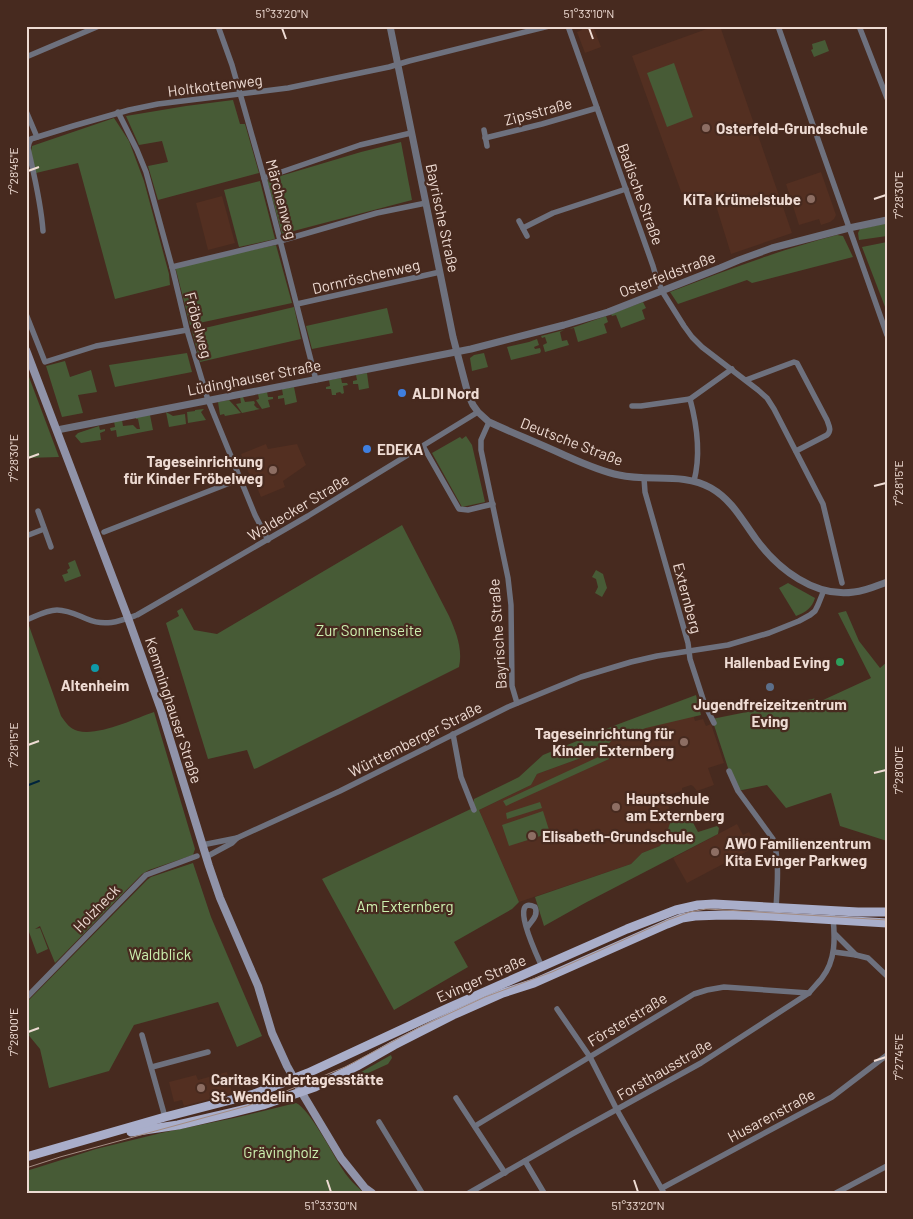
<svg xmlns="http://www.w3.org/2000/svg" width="913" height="1219" viewBox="0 0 913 1219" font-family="Barlow,sans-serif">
<rect width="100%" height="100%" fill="#472a1f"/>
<g fill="#532f21">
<path d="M581,26H587L588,27L593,26L601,47L585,53L577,32L582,30Z"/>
<path d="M715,26H720L792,233L731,254L714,199L687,208L632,56Z"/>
<path d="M821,172L836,215L834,219L830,222L821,225L819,219L799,225L786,184Z"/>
<path d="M222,196L235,243L208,250L196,203Z"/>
<path d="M266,444L268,449L297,444L306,465L283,481L285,487L261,497L252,475L250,476L241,454Z"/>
<path d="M693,714L695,721L703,719L706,726L711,724L724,763L708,768L714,785L697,791L693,786L691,785L682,788V791L665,796L672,817L665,838L660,846L642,853L631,864L519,902L479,810L531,785L537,774L603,750L612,740L646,728Z"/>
<path d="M737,824L743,835L749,832L757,846L687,883L673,858Z"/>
<path d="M227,1072L232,1093L184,1106L182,1100L174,1102L169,1082L196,1075L198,1080Z"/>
</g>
<g fill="#475b36">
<path d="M825,40L829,51L814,57L811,50L813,49L812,44Z"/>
<path d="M674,63L693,117L667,127L647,73Z"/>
<path d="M233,100L240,124H245L259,173L158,200L148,166L168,162L162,141L139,145L126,116L186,106Z"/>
<path d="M114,118L129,141L144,181L169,274L170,285L115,299L78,163L36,173L31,152L32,146Z"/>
<path d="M401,142L412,200L282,234L267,180L361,152Z"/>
<path d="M260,181L275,239L239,247L224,190Z"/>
<path d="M887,223V236L859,240L858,233L860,229Z"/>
<path d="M837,235L843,236L853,257L752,283L747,280L678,304L670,292C726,270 780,250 837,235Z"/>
<path d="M887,242V312L862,247Z"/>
<path d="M276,245L292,303L190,325L175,266Z"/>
<path d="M643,302L646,308L642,310L645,319L621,328L616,315L612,316L611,314Z"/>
<path d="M294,307L301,339L200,362L192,331Z"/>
<path d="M387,308L393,333L312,349L306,326Z"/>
<path d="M606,316L608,322L604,324L607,333L578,342L574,328L569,329Z"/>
<path d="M564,330L560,332L562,341L567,340L569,345L545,352L543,345L547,343L545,337L542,338L541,336Z"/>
<path d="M537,339L539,345L534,347L535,349L540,348L541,351L540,353L511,360L507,347L529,342Z"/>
<path d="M187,353L192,372L115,387L109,365Z"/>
<path d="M484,353L488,367L472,371L470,358L474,355Z"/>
<path d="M65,361L70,377L91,370L97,392L78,395L83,413L62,417L46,366Z"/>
<path d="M26,369L59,457L26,458Z"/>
<path d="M367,373L369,388L359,390L358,384H353V381L357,380L356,375Z"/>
<path d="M341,378L342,383H347L348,385L343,386L344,393L342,394L340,392L336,393V395H332L331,389H326V387L330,386L329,380Z"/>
<path d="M294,387L297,402L285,405L284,398L278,399V396L283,395L282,389Z"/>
<path d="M267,392L268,397H273V399L268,400L270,407L262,409L256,400L259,399L258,394Z"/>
<path d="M240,397H243L245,402L254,401L255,403L254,405L257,408L260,409L242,413L236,404L241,403Z"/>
<path d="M229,400L241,413L225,416L224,414L220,415L218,402Z"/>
<path d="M204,409L201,412L206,420L188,423L187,412L195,411V410Z"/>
<path d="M166,412L173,416L185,414L186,424L169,427Z"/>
<path d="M150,415L153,430L117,437L116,430L111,431L110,428L115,427L114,421L122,420L123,426L133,425L137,429H140L138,419H136V417Z"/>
<path d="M99,426L100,430L105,429V431L100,433L101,440L81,443L75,436L78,433Z"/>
<path d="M466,436L472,445L485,502L462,507L432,453L460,437L462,439Z"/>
<path d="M402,525L449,616C456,632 463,649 459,667L257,768L254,769L247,750L208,759L166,623L179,616L177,611L182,608L194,630L217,634Z"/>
<path d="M75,560L81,576L65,582L62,575L68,573L67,570L70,568L68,563Z"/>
<path d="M596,570L603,574L607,588L602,597L595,593L598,587L596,579L592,577Z"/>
<path d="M788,583L815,598C812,608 806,612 796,616L779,588Z"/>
<path d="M846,611L859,641L880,668L887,662V841L840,826L831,793L786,808L767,785L738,791L729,771L712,719L817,698L821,701L871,678L838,613Z"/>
<path d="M26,623H28L61,716C66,723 70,729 78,731C99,736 134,719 154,712L195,849L193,855L149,870L142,874L55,963L40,926L35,929L40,928L48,949L37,954L29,932L26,933Z"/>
<path d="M696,695L701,715L646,728L612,740L603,750L537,774L531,785L479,810L519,902L512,909L454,942L468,967L394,1010L322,879L473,808L474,799L519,777L543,755L616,725Z"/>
<path d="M607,753L609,759L506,806L503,801Z"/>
<path d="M540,802L542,808L507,819L506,813Z"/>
<path d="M543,811L550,833L509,846L502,825Z"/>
<path d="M688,813L698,832L717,826L719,828L718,834L585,903L544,926L535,897L631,864L642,853L660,846L665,838L672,817Z"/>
<path d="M193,863L211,917L262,1036L237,1047L218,1002L134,1025L109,1071L49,1088L40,1049L26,1032V1003L147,880L151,877Z"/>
<path d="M391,1055L392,1058L388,1064L344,1084H340Z"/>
<path d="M296,1103C310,1109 333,1155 343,1170C348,1178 356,1186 364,1193H26V1171L36,1168L96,1149L161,1133L234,1118Z"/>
</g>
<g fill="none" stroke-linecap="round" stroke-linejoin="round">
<path stroke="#00243c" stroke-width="2" d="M26,786L39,781"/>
<g stroke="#6e717e" stroke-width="5.5">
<path d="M218,26L232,65L264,178L316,380"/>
<path d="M568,26L653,266L655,273L662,291L684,326L692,337L702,347L758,390L767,398L774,409L823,504L842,583"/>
<path d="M778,26L887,335"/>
<path d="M859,26L887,98"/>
<path d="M26,57L99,26"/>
<path d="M26,111L37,137"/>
<path d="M118,112L137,150L146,172L172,267L187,330L208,400L255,515L268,540"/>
<path d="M484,130L487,146"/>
<path d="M485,138L542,124L597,108"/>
<path d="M264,178L360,145L411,133"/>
<path d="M519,221L527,236"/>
<path d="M523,228L553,213L626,189"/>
<path d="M43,231C41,202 34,175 28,148L29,143L31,139L73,126L129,110L158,104L288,88L389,67L409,61L549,26"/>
<path d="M172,267L280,241L377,213L426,203"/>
<path d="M297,304L440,272"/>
<path d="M26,314L45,362L96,346L187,330"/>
<path d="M746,380L794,362L797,363L827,420C829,426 832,430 827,435L796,451"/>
<path d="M690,399C697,425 701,454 694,481"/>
<path d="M632,406H641L690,399L732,369"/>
<path d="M489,422L481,440V450L508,578L511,605L512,686L517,703"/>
<path d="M423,446L459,509L468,510L493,504"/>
<path d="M644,478L645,492L688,643L690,659L705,705L714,723"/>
<path d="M38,511L51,547"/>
<path d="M104,532L240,479"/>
<path d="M26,536L44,529"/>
<path d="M26,620C36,616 47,610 57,610C68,610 77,615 87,619C105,627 120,621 137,615L308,516L478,412"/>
<path d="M453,734L461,777L474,810"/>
<path d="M729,771L738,791L773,839C780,860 777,887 776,909"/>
<path d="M202,845L237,838L340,791L508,707L581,677L631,662L657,656L728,645L769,633L799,621L810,615L815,611L818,605L824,590"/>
<path d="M206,857L232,843L237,838"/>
<path d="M527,928C531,921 539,916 535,907C507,894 539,960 542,967"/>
<path d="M835,934L856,955"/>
<path d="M834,952L856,955L868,958L887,976"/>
<path d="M26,998L146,875L197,856"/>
<path d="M557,1009L590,1057L617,1110L664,1193"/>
<path d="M142,1035L165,1117"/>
<path d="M152,1067L208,1052"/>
<path d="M456,1098L505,1173"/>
<path d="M379,1122L422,1193"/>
<path d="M475,1126L694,994L707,990L724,987L809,993"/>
<path d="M525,1161L544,1193"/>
<path d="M662,1188L832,1097L887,1055"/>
<path d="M469,1193L572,1134L701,1063L809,993C813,988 818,983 822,978C836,960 835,938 833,917"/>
<path d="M836,1193L887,1166"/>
</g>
<g stroke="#6e717e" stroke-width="7">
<path d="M390,26L453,337L468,394L473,405L478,412L489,422C513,433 538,443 562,454C580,462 599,471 619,475C649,482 683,472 711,488C732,500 742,520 756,539C778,569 815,598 854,592C866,591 876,586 887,582"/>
<path d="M57,430L471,349L564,325L608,312L720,268L739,260L772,248L849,228L887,220"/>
</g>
<path stroke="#9093a9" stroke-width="8" d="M26,350L128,618L161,710L209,866L220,898L258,986L272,1033L287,1066L305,1098L341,1158L365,1188L372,1193"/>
<g stroke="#a9aeca" stroke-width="9">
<path d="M131,1132L178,1125L230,1113L263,1105L315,1087L357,1066L394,1045L453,1015L503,993L534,983L667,924L682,918L695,916L723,915L771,916L887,923"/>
<path d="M26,1157L165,1117L254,1094L308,1073L448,1008L627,929L676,910L698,905L714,904L858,912H887"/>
</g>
<path stroke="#a38c83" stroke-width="1" d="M26,1168L60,1157L247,1106L269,1098L345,1067L418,1028L485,997L552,972L668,920L690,912L706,909L725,910L887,920"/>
</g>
<path fill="none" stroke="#eedbd3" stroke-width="2" d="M282,28L286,39M589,28L593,39M28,171L39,167M874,199L886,195M28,458L39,454M874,486L886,483M28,745L39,741M874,773L886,770M28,1032L39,1028M874,1061L886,1057M327,1180L331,1192M634,1180L638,1192"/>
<g fill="#8d6e63" stroke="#472a1f" stroke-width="2">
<circle cx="706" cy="128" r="5"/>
<circle cx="811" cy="199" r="5"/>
<circle cx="273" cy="470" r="5"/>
<circle cx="684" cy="742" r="5"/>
<circle cx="616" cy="807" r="5"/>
<circle cx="532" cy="836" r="5"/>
<circle cx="715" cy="852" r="5"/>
<circle cx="201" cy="1088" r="5"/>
</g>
<g fill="#3f7fe0" stroke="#472a1f" stroke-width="2">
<circle cx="402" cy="393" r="5"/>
<circle cx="367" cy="449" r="5"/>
</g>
<circle fill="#2e9e5b" stroke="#472a1f" stroke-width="2" cx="840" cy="662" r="5"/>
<circle fill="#0f9aa8" stroke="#472a1f" stroke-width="2" cx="95" cy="668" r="5"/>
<circle fill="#5c6f8a" stroke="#472a1f" stroke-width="2" cx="770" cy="687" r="5"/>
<g text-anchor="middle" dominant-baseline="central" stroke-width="4.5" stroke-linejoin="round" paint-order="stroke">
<g font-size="15" fill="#eedbd3" stroke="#472a1f">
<text transform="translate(215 85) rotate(-7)">Holtkottenweg</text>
<text transform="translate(538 111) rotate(-15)">Zipsstraße</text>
<text transform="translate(641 194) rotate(70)">Badische Straße</text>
<text transform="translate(282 199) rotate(75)">Märchenweg</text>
<text transform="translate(443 218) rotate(78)">Bayrische Straße</text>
<text transform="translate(667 274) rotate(-21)">Osterfeldstraße</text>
<text transform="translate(366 276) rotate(-13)">Dornröschenweg</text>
<text transform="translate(199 325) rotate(75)">Fröbelweg</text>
<text transform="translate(254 377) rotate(-11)">Lüdinghauser Straße</text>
<text transform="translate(572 441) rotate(21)">Deutsche Straße</text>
<text transform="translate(298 507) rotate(-31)">Waldecker Straße</text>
<text transform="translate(688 598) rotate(75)">Externberg</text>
<text transform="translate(497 634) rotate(-94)">Bayrische Straße</text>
<text transform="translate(174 710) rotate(72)">Kemminghauser Straße</text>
<text transform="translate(415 739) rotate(-27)">Württemberger Straße</text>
<text transform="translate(96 908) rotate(-46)">Holzheck</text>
<text transform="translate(481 978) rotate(-24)">Evinger Straße</text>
<text transform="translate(627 1019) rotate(-31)">Försterstraße</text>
<text transform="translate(664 1069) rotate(-30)">Forsthausstraße</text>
<text transform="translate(771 1115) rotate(-28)">Husarenstraße</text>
</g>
<g font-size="15" font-weight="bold" fill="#eedbd3" stroke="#472a1f" text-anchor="start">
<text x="716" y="128">Osterfeld-Grundschule</text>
<text x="801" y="199" text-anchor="end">KiTa Krümelstube</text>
<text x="412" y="393">ALDI Nord</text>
<text x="377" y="449">EDEKA</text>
<text x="263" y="461" text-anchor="end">Tageseinrichtung<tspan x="263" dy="17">für Kinder Fröbelweg</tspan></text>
<text x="830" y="662" text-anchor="end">Hallenbad Eving</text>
<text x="95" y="685" text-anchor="middle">Altenheim</text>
<text x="770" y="704" text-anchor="middle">Jugendfreizeitzentrum<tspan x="770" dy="17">Eving</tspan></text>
<text x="674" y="733" text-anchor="end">Tageseinrichtung für<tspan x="674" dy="17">Kinder Externberg</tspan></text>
<text x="626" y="798">Hauptschule<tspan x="626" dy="17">am Externberg</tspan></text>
<text x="542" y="836">Elisabeth-Grundschule</text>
<text x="725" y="843">AWO Familienzentrum<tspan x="725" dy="17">Kita Evinger Parkweg</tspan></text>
<text x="211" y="1079">Caritas Kindertagesstätte<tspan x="211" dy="17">St. Wendelin</tspan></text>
</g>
<g font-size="15" fill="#cdf0af" stroke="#472a1f">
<text x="369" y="630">Zur Sonnenseite</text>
<text x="405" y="906">Am Externberg</text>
<text x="160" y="954">Waldblick</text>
<text x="281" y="1152">Grävingholz</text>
</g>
</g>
<rect width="913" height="1219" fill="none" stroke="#472a1f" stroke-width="55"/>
<rect x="28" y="28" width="858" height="1164" fill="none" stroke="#eedbd3" stroke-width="2"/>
<g font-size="12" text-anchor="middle" fill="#eedbd3">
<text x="282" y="18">51°33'20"N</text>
<text x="589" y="18">51°33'10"N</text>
<text transform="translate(14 171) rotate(-90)" y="4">7°28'45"E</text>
<text transform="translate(899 195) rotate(-90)" y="4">7°28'30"E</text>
<text transform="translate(14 458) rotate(-90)" y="4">7°28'30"E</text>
<text transform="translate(899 483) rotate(-90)" y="4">7°28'15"E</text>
<text transform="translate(14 745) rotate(-90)" y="4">7°28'15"E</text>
<text transform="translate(899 770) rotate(-90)" y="4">7°28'00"E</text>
<text transform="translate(14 1032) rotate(-90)" y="4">7°28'00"E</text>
<text transform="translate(899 1057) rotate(-90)" y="4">7°27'45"E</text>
<text x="331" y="1210">51°33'30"N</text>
<text x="638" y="1210">51°33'20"N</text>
</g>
</svg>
